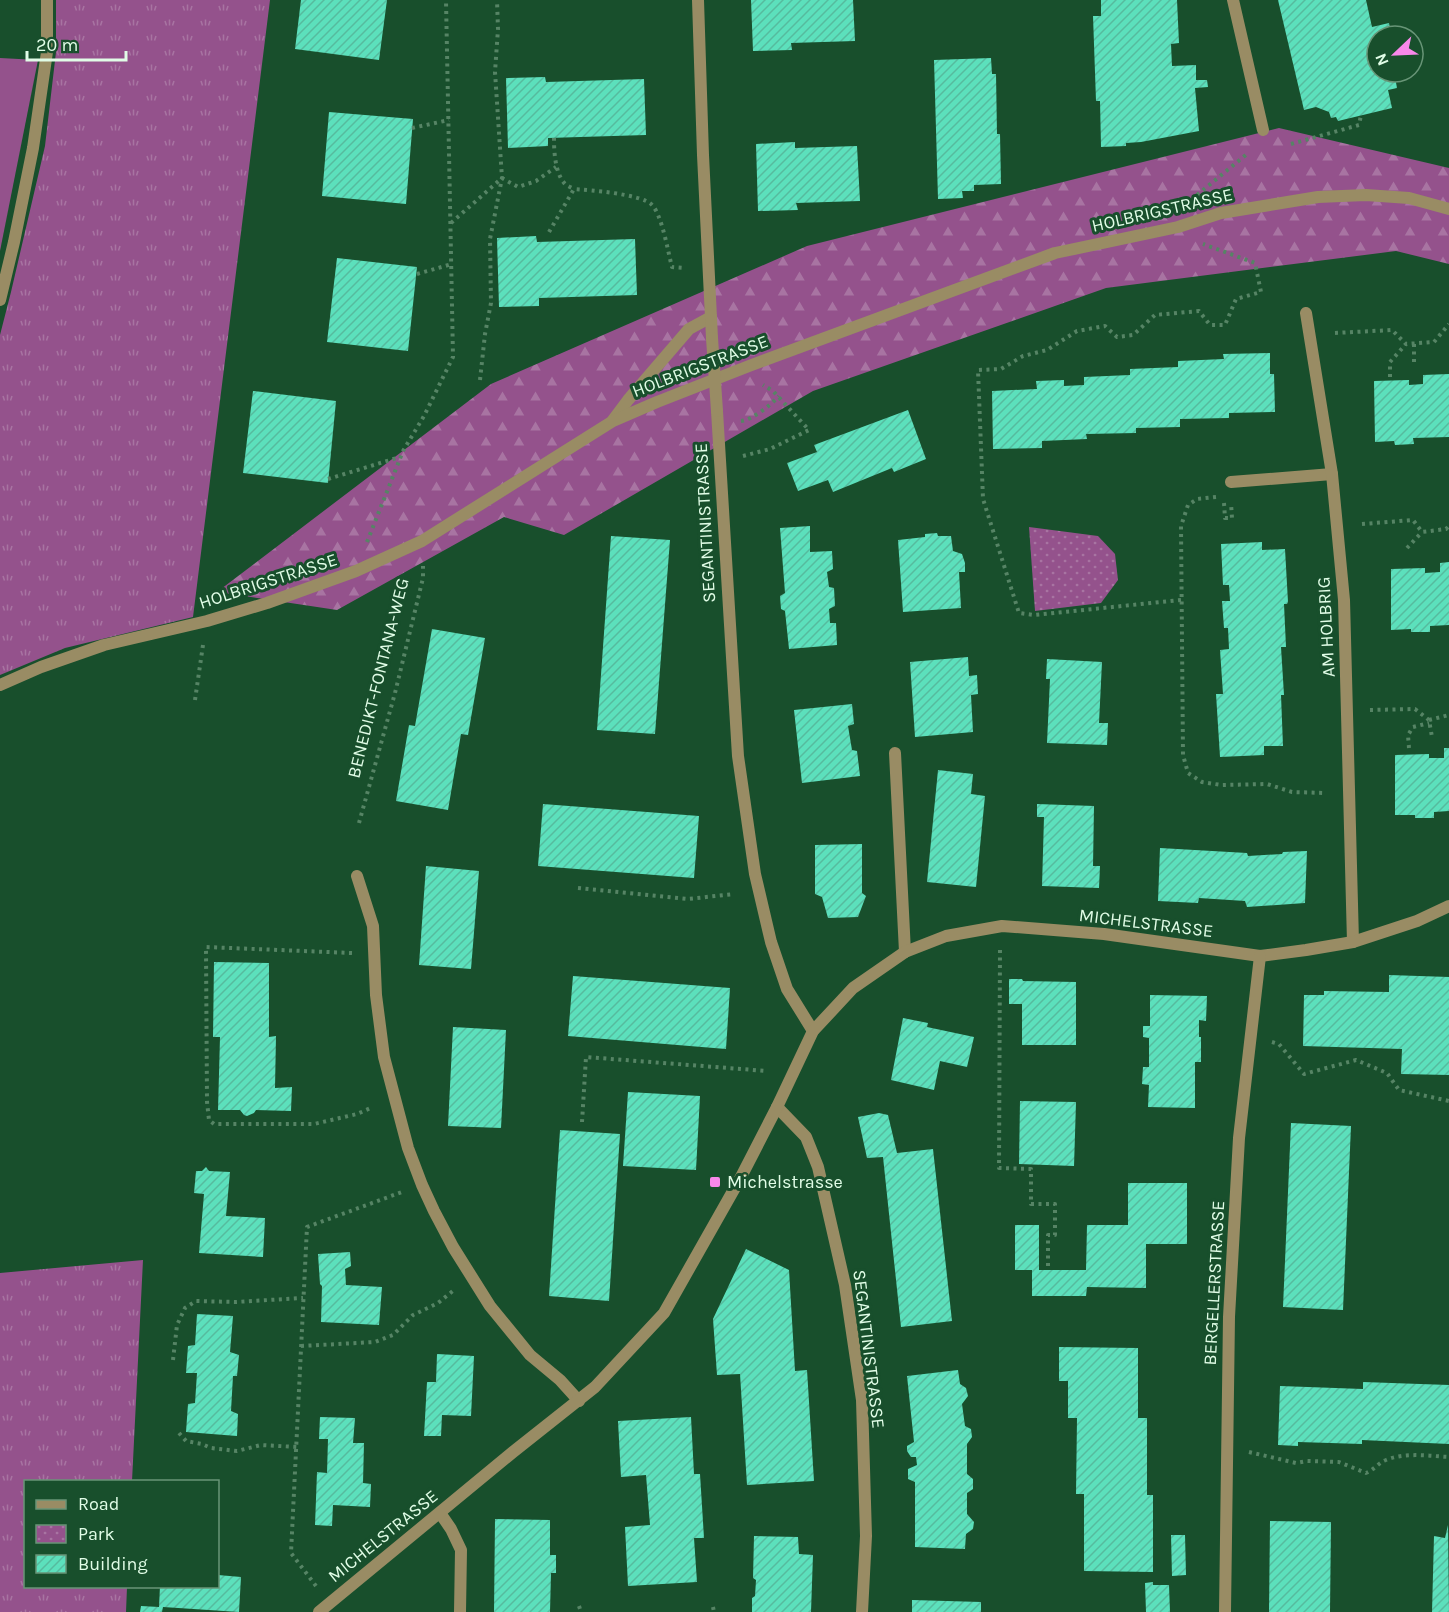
<svg xmlns="http://www.w3.org/2000/svg" width="1449" height="1612" viewBox="0 0 1449 1612" font-family="Karla,sans-serif">
<defs>
<pattern id="grass-tufts" width="24" height="20" patternUnits="userSpaceOnUse" patternTransform="scale(1.5)"><rect width="24" height="20" fill="#94528c"/><path d="M3 7l-1-3M5 7V3M7 7l1-3M15 17l-1-3M17 17v-4M19 17l1-3" fill="none" stroke="#a874a2"/></pattern>
<pattern id="forest-firs" width="22" height="20" patternUnits="userSpaceOnUse" patternTransform="scale(1.5)"><rect width="22" height="20" fill="#94528c"/><path d="M5 1l3.5 6h-7zM16 11l3.5 6h-7z" fill="#a874a2"/></pattern>
<pattern id="park-dots" width="8" height="8" patternUnits="userSpaceOnUse" patternTransform="scale(1.5)"><rect width="8" height="8" fill="#94528c"/><path d="M2 2h.1M6 6h.1" fill="none" stroke="#a874a2" stroke-width="1.8" stroke-linecap="round"/></pattern>
<pattern id="building-hatch" width="6" height="6" patternUnits="userSpaceOnUse" patternTransform="scale(1.5)"><rect width="6" height="6" fill="#5ce0bc"/><path d="M-1 1l2-2M0 6l6-6M5 7l2-2" fill="none" stroke="#56bb9e"/></pattern>
</defs>
<rect width="100%" height="100%" fill="#184f2c"/>
<g fill="url(#grass-tufts)">
<path d="M56,0H270L193,617L65,648L0,675V335L11,292L45,146L56,52Z"/>
<path d="M143,1260L132,1481L26,1482V1586L127,1587L126,1612H0V1273Z"/>
</g>
<path fill="url(#forest-firs)" d="M1279,128L1449,168V264L1396,251L1106,288L813,391L564,535L504,517L337,610L217,592L491,384L807,246Z"/>
<path fill="url(#park-dots)" d="M1029,527L1098,536L1115,554L1118,580L1101,603L1035,611Z"/>
<path fill="#94528c" d="M0,58L38,60L0,251Z"/>
<g fill="url(#building-hatch)">
<path d="M301,0H387L379,60L295,49Z"/>
<path d="M751,0H853L855,41L791,43L792,50L753,51Z"/>
<path d="M1101,0H1177L1179,43L1171,44L1172,66L1196,65V80H1207L1208,87L1195,88L1199,131L1141,142L1126,143V146L1101,147L1100,101H1096L1093,16H1101Z"/>
<path d="M1278,0H1366L1372,27L1389,23L1391,33L1376,37L1377,43V72H1394L1397,88L1388,90L1392,108L1338,121L1336,117L1331,118L1329,112L1316,107L1304,110Z"/>
<path d="M991,58L992,74H996L997,134H1000L1001,184L974,185V191H962L963,198L938,199L934,60Z"/>
<path d="M545,77L546,82L644,79L646,135L548,138V146L508,148L506,78Z"/>
<path d="M329,112L413,119L406,204L322,196Z"/>
<path d="M795,142V148L857,146L860,201L796,203L798,210L758,211L756,144Z"/>
<path d="M536,236L537,242L635,239L637,295L539,298V306L499,307L497,238Z"/>
<path d="M337,258L417,267L408,351L327,342Z"/>
<path d="M1270,353V374H1274L1275,412L1229,413V418L1180,419V427L1136,428V433L1086,434L1087,439L1042,441V448L993,449L992,391L1037,389L1036,381L1064,380V386L1084,385V377L1130,375V369L1178,367V361L1224,359L1223,354Z"/>
<path d="M1449,374V437L1413,438L1414,444L1395,445L1394,441L1375,442L1374,381L1409,380V385L1423,384V375Z"/>
<path d="M253,391L336,401L328,483L243,473Z"/>
<path d="M908,410L926,459L894,472L892,468L833,492L828,480L798,491L787,463L817,452L814,445Z"/>
<path d="M810,526V552L832,551L833,569L827,572L829,587L834,588L835,606L829,609L830,623H836L837,645L789,649L785,611L781,609L780,596L785,593L780,528Z"/>
<path d="M937,533L938,536H951L953,551L962,554L965,563V572H959L961,608L903,612L898,540L925,537V534Z"/>
<path d="M611,536L670,540L655,734L597,730Z"/>
<path d="M1262,542V550L1285,549L1288,602L1287,604H1284L1286,647H1281L1284,695H1281L1283,746H1264V755L1220,757L1216,694H1223L1220,650L1229,649L1228,628H1224L1222,601H1230L1229,585H1223L1221,544Z"/>
<path d="M1449,562V625L1430,626V632H1411V629L1391,630V569L1425,568V573L1440,572V563Z"/>
<path d="M432,629L485,638L468,735L461,734L448,810L396,801L409,725L415,726Z"/>
<path d="M968,657L969,676L977,675L978,694L971,695L973,732L915,737L910,662Z"/>
<path d="M1047,659L1102,662L1099,723H1108L1107,745L1047,743L1050,679H1046Z"/>
<path d="M852,704L854,724L848,726L852,750L857,751L860,776L802,783L794,710Z"/>
<path d="M1444,748H1449V811L1434,812V818H1415V815H1395V755L1429,754V758H1444Z"/>
<path d="M938,770L973,774L971,794L985,796L976,887L927,882Z"/>
<path d="M543,804L699,816L694,878L538,866Z"/>
<path d="M1037,804L1094,806L1093,866H1100L1099,888L1042,886L1044,817H1037Z"/>
<path d="M862,844V893L866,896L858,917L828,918L822,897L815,894V845Z"/>
<path d="M1160,848L1247,853L1248,856L1282,854L1283,852L1307,851L1305,903L1247,907L1245,901L1199,898L1198,903L1158,901Z"/>
<path d="M426,866L479,871L471,969L419,965Z"/>
<path d="M214,962L269,963V1037L276,1036L275,1088L292,1087L291,1111L256,1110L254,1113L247,1116L244,1115L240,1110H218L220,1037H213Z"/>
<path d="M1389,975L1449,977V1075L1401,1074L1402,1049L1303,1046L1304,995H1324V991L1389,992Z"/>
<path d="M573,976L730,988L726,1049L568,1036Z"/>
<path d="M1009,979H1022L1023,981L1076,982V1045H1022V1004H1009Z"/>
<path d="M1150,995L1207,996L1206,1021L1199,1020V1037H1201V1062H1195V1108L1148,1107L1149,1085L1142,1084L1143,1067H1149V1038L1143,1037V1026H1150Z"/>
<path d="M903,1018L928,1023L927,1027L974,1037L967,1067L940,1061L934,1090L891,1080Z"/>
<path d="M453,1027L506,1030L501,1128L448,1126Z"/>
<path d="M628,1092L700,1096L696,1170L623,1166Z"/>
<path d="M1020,1101L1076,1102L1074,1166L1019,1164Z"/>
<path d="M879,1113L888,1115L897,1153L933,1149L952,1321L901,1327L883,1157L867,1158L858,1117Z"/>
<path d="M1291,1123L1351,1126L1343,1310L1283,1307Z"/>
<path d="M560,1130L620,1134L609,1301L549,1296Z"/>
<path d="M206,1167L209,1171L230,1172L226,1216L265,1218L263,1257L199,1253L204,1194L194,1193L196,1171H202Z"/>
<path d="M1128,1183H1187V1244H1146V1288L1087,1287L1086,1296H1032V1270H1015V1225H1039V1270H1086L1087,1225H1128Z"/>
<path d="M746,1249L789,1270L795,1371L807,1370L814,1481L747,1485L740,1374L717,1375L713,1319Z"/>
<path d="M350,1252L351,1266L345,1269L346,1285L382,1287L379,1325L321,1322L322,1286L320,1284L318,1254Z"/>
<path d="M197,1314L233,1316L230,1352L239,1355L237,1376H233L231,1411L238,1414L237,1436L186,1432L188,1404L195,1403L197,1373H186L188,1346L195,1345Z"/>
<path d="M1059,1347L1138,1348V1418H1147V1495H1153V1572L1084,1571V1494H1076L1077,1418H1068V1381H1059Z"/>
<path d="M437,1354L474,1356L471,1416L442,1415L441,1436H424L427,1382H436Z"/>
<path d="M958,1370L960,1384L966,1388L968,1396L962,1404L965,1426L971,1429L972,1437L967,1444V1474L973,1479V1489L967,1493V1514L974,1522L973,1529L966,1534L965,1549L915,1547V1482L908,1479V1469L917,1465L916,1457H911L907,1451V1446L914,1442L907,1376Z"/>
<path d="M1363,1382L1449,1385V1444L1362,1440V1444L1298,1442V1446L1278,1445L1280,1386L1363,1389Z"/>
<path d="M320,1417L355,1418L353,1443H364L363,1483L371,1484L370,1507L333,1505L332,1526L315,1525L317,1472L327,1473L328,1439H319Z"/>
<path d="M691,1417L694,1474H700L704,1538H694L697,1582L628,1586L625,1527L650,1525L646,1475L621,1477L618,1421Z"/>
<path d="M495,1519L550,1520V1555H556V1573H551L550,1612H494Z"/>
<path d="M1270,1521L1331,1522L1330,1612H1269Z"/>
<path d="M1448,1525L1449,1612H1432L1434,1536L1445,1538Z"/>
<path d="M1171,1535H1185L1186,1575L1172,1576Z"/>
<path d="M754,1536L798,1537L799,1554L813,1555L811,1612H752V1598L755,1596L756,1580L753,1578Z"/>
<path d="M218,1575L241,1577L239,1612L163,1607L162,1612H140L141,1606L159,1607L160,1586H218Z"/>
<path d="M1153,1582V1585H1169L1170,1612H1146L1145,1583Z"/>
<path d="M912,1600L981,1602V1612H912Z"/>
</g>
<g fill="none" stroke-linecap="round" stroke-linejoin="round">
<g stroke="#568465" stroke-width="4" stroke-dasharray="3 4.5" stroke-linecap="butt">
<path d="M412,128L449,120"/>
<path d="M554,138C554,152 555,173 565,184C566,185 572,188 574,189"/>
<path d="M1291,144L1359,125L1361,115"/>
<path d="M1197,195L1247,154"/>
<path d="M451,223L502,178L518,187L536,181L556,167"/>
<path d="M549,232L574,189C589,190 642,194 652,205C662,215 668,252 672,267L686,268"/>
<path d="M417,274L452,264"/>
<path d="M1335,333L1392,330L1406,344L1434,342L1449,324"/>
<path d="M1414,344V365"/>
<path d="M1390,377V362L1406,344"/>
<path d="M480,380L485,334L491,303L490,239L502,178L495,72L498,29L497,0"/>
<path d="M741,421C752,420 771,405 779,396"/>
<path d="M743,456L770,449L809,430L773,391L763,385"/>
<path d="M328,479L400,457"/>
<path d="M1216,497L1197,499L1188,505L1181,526L1183,755L1188,773L1202,782L1221,785L1267,784L1292,792L1326,793"/>
<path d="M1224,503L1225,518H1232L1231,503"/>
<path d="M1362,524L1413,520L1422,532L1446,529L1449,526"/>
<path d="M367,542L403,451L424,416L453,357L446,0"/>
<path d="M1407,548L1422,532"/>
<path d="M1181,600L1034,615L1019,613L983,499L978,370L1001,369L1023,356L1047,350L1077,331L1105,326L1117,337L1133,335L1155,315L1199,311L1210,325H1225L1236,299L1261,292L1255,263L1203,244"/>
<path d="M195,700L203,645"/>
<path d="M1370,710L1415,709L1429,720L1432,737"/>
<path d="M1429,720L1449,715"/>
<path d="M1409,748L1408,735L1413,727L1429,723"/>
<path d="M359,823L395,693L423,578V566"/>
<path d="M578,888L688,899L734,894"/>
<path d="M1000,950L999,1168L1031,1169V1204H1055V1235H1048V1266"/>
<path d="M352,953L206,947L207,1102L209,1120L214,1124H314L357,1114L373,1107"/>
<path d="M1272,1042L1279,1044L1304,1074L1356,1060L1387,1073L1399,1090L1449,1101"/>
<path d="M582,1122L586,1057L767,1071"/>
<path d="M301,1346L375,1342L393,1335L413,1315L438,1303L454,1290"/>
<path d="M173,1360L177,1325L185,1308L196,1301L235,1302L303,1298"/>
<path d="M179,1433L186,1441L202,1444L211,1448L237,1451L261,1445L297,1447"/>
<path d="M1249,1452L1296,1463L1307,1461L1339,1462L1366,1473C1374,1470 1378,1463 1386,1460C1406,1452 1428,1456 1449,1457"/>
<path d="M316,1586L291,1553L307,1227L402,1192"/>
<path d="M579,1606L581,1612"/>
<path d="M713,1607L714,1612"/>
</g>
<g stroke="#998c64" stroke-width="12">
<path d="M613,420L628,400L689,329L711,317"/>
<path d="M1231,482L1332,474"/>
<path d="M0,685L41,667L104,645L207,621L267,603L356,571L422,541L613,421L657,402L749,366L1055,253L1178,227L1221,213L1318,197L1366,195L1409,198L1449,209"/>
<path d="M895,753L905,952"/>
</g>
<g stroke="#998c64" stroke-width="12">
<path d="M698,0L703,155L712,338"/>
<path d="M1233,0L1263,130"/>
<path d="M0,300L14,242L33,148L47,52V0"/>
<path d="M1306,313L1332,474L1344,600L1353,942"/>
<path d="M717,411L738,756L755,874L771,942L787,989L813,1031"/>
<path d="M357,876L373,926L376,995L384,1057L408,1148L422,1185L434,1211L453,1247L490,1306L530,1355L560,1380L579,1401"/>
<path d="M777,1107L806,1137L818,1167L845,1285L862,1400L866,1536L862,1612"/>
<path d="M440,1513L451,1529L461,1550L460,1612"/>
<path d="M319,1612L513,1452L595,1387L664,1313L741,1177L777,1107L813,1031L853,988L905,952L946,936L1002,926L1104,934L1260,956L1306,950L1353,942L1417,921L1449,906"/>
<path d="M1225,1612L1229,1317L1239,1138L1260,956"/>
</g>
<path stroke="#998c64" stroke-width="12" d="M712,338L717,411"/>
</g>
<rect fill="#f888ea" stroke="#184f2c" stroke-width="2" x="709" y="1176" width="12" height="12" rx="3"/>
<g text-anchor="middle" dominant-baseline="central" stroke-width="6" stroke-linejoin="round" paint-order="stroke">
<g font-size="18" fill="#e1fde7" stroke="#184f2c">
<text transform="translate(1162 210) rotate(-13)">HOLBRIGSTRASSE</text>
<text transform="translate(700 366) rotate(-21)">HOLBRIGSTRASSE</text>
<text transform="translate(705 523) rotate(-93)">SEGANTINISTRASSE</text>
<text transform="translate(268 581) rotate(-18)">HOLBRIGSTRASSE</text>
<text transform="translate(1326 627) rotate(-93)">AM HOLBRIG</text>
<text transform="translate(378 678) rotate(-76)">BENEDIKT-FONTANA-WEG</text>
<text transform="translate(1146 923) rotate(7)">MICHELSTRASSE</text>
<text transform="translate(1214 1283) rotate(-87)">BERGELLERSTRASSE</text>
<text transform="translate(869 1349) rotate(83)">SEGANTINISTRASSE</text>
<text transform="translate(383 1536) rotate(-39)">MICHELSTRASSE</text>
</g>
<g font-size="18" fill="#e1fde7" stroke="#184f2c" text-anchor="start">
<text x="727" y="1182">Michelstrasse</text>
</g>
</g>
<rect x="24" y="1480" width="195" height="108" fill="#184f2c" stroke="#689577" stroke-width="1.5"/>
<rect x="36" y="1500" width="30" height="9" fill="#998c64" stroke="#689577" stroke-width="1.5"/>
<text x="78" y="1510" font-size="18" fill="#e1fde7">Road</text>
<rect x="36" y="1525" width="30" height="18" fill="url(#park-dots)" stroke="#689577" stroke-width="1.5"/>
<text x="78" y="1540" font-size="18" fill="#e1fde7">Park</text>
<rect x="36" y="1555" width="30" height="18" fill="url(#building-hatch)" stroke="#689577" stroke-width="1.5"/>
<text x="78" y="1570" font-size="18" fill="#e1fde7">Building</text>
<g transform="translate(1395 54) rotate(247)"><circle r="28" fill="#184f2c" stroke="#689577" stroke-width="1.5"/>
<path d="M0-4.5L10 22L0 15L-10 22Z" fill="#f888ea"/>
<text y="-9" font-size="16" font-weight="bold" text-anchor="middle" fill="#e1fde7">N</text>
</g>
<path d="M27 51v9h99v-9" fill="none" stroke="#e1fde7" stroke-width="3"/>
<text x="36" y="51" font-size="18" fill="#e1fde7" stroke="#184f2c" stroke-width="4.5" paint-order="stroke">20 m</text>
</svg>
